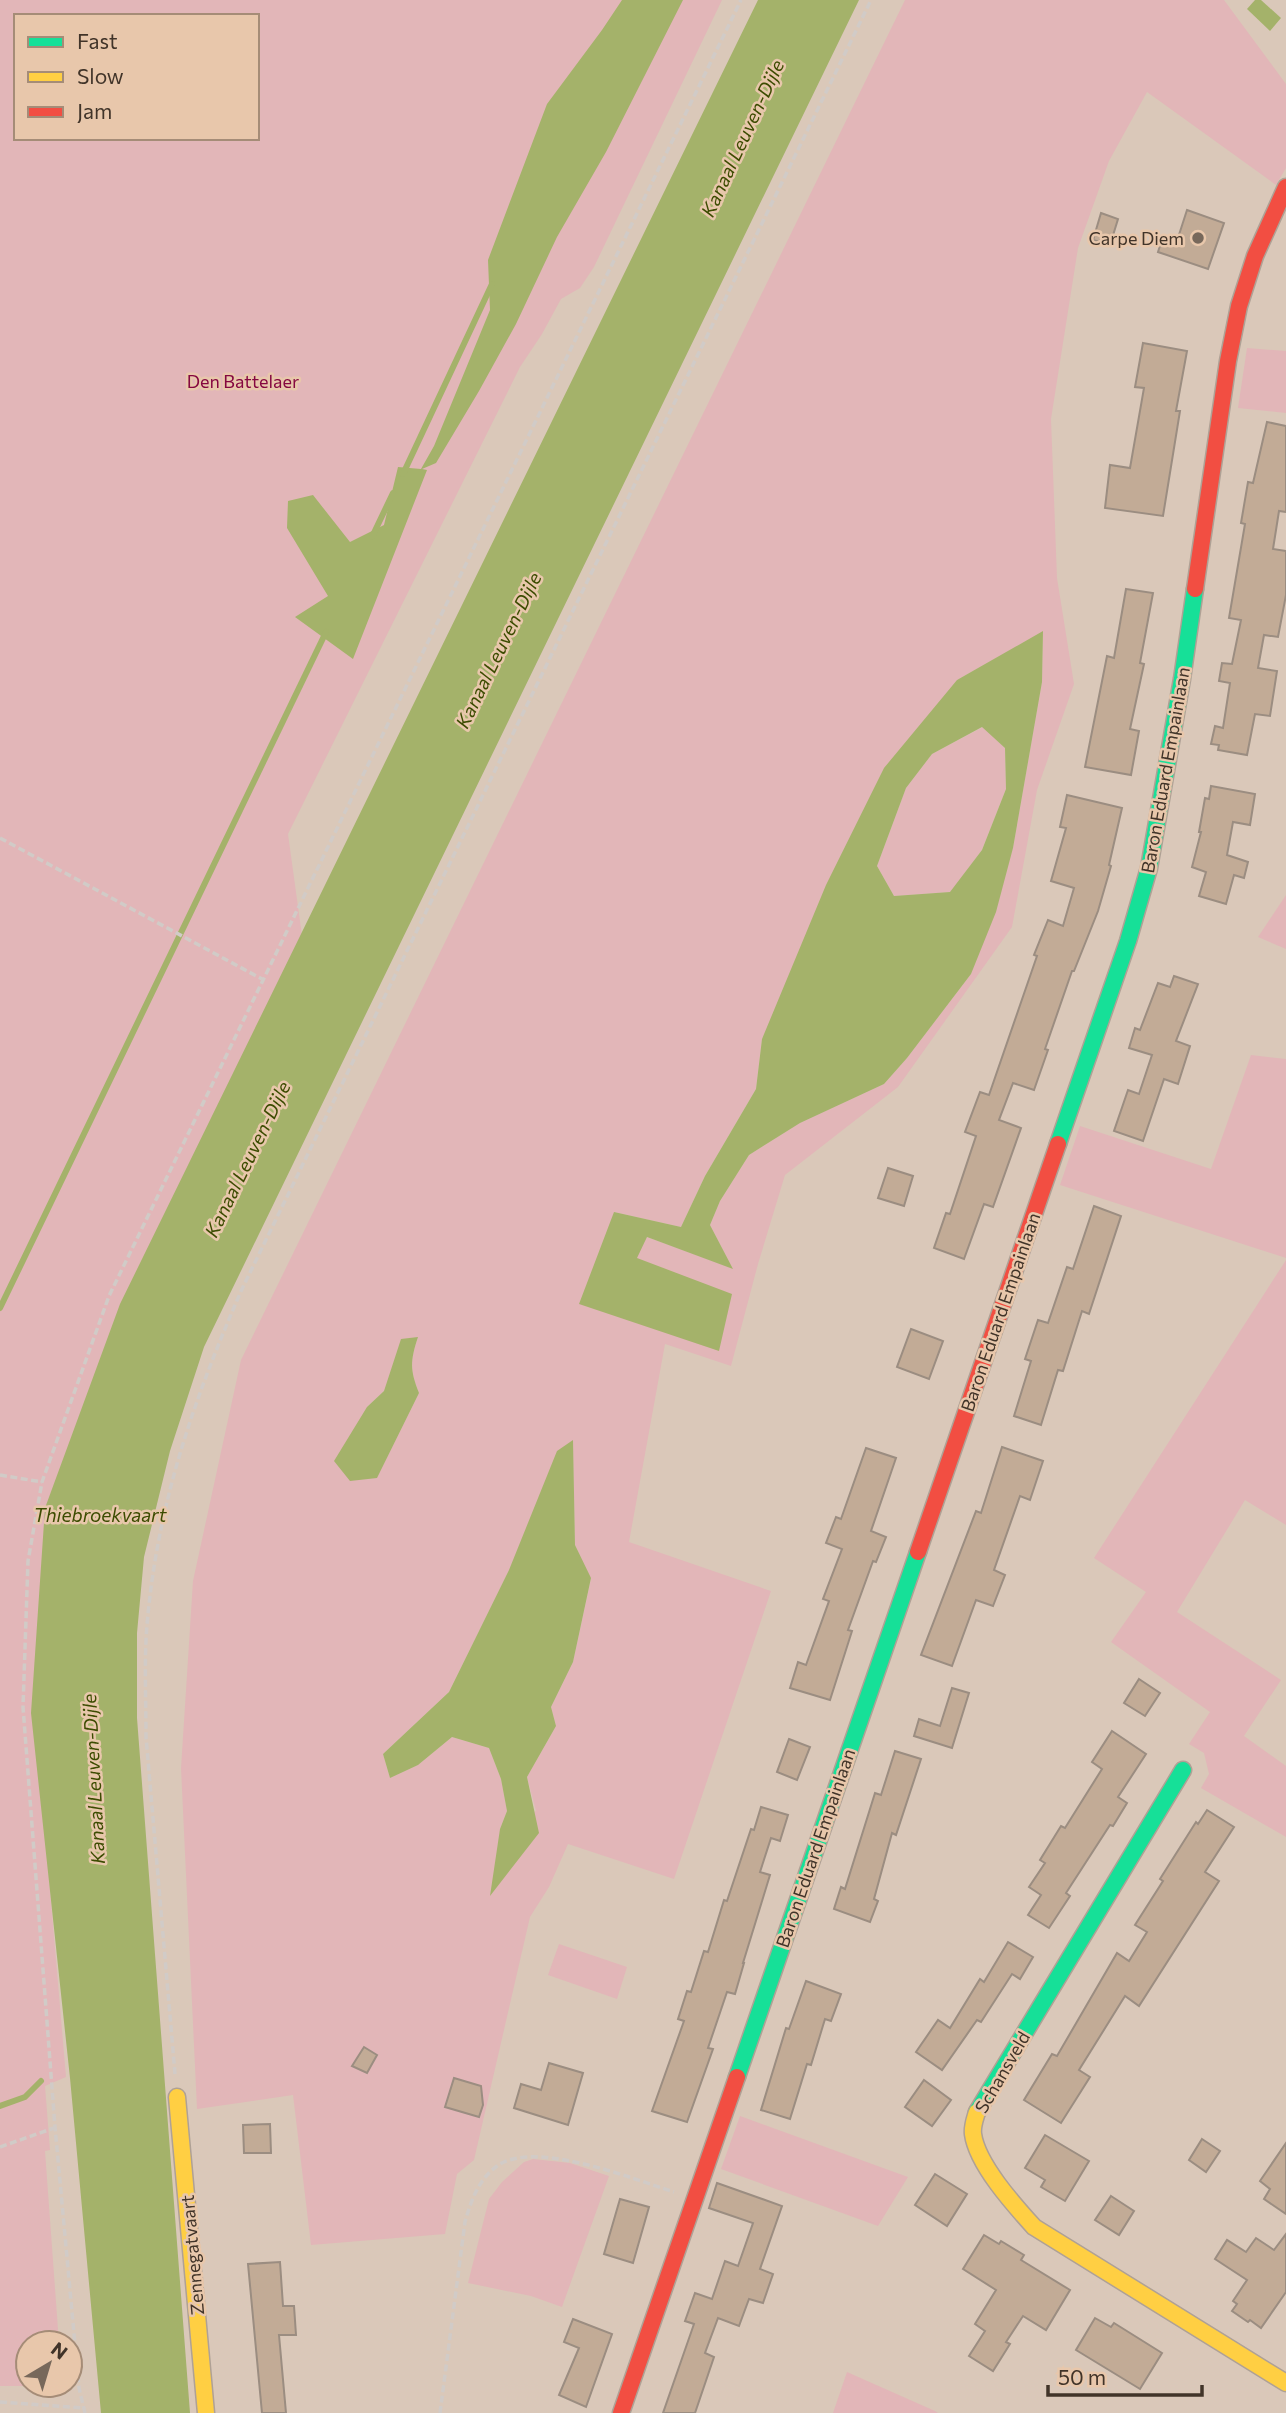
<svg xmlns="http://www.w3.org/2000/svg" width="1286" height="2413" viewBox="0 0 1286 2413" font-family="Commissioner,sans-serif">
<rect width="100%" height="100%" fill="#dac8b9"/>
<g fill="#e2b6b8" fill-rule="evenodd">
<path d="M0,0H722L594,267L580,288L561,299L542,334L520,367L288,834L303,943L35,1714L66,2077L45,2086L50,2150L45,2151L59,2343H28V2385L62,2386H0ZM16,16H257V138H16Z"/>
<path d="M905,0H1224L1286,84V168L1276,185L1147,92L1109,161L1078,248L1051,419L1057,578L1074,684L1037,790L1012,927L898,1087L785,1175L758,1264L731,1366L665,1344L629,1542L771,1591L674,1879L568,1844L549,1887L530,1917L474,2160L457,2174L445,2234L311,2245L293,2095L197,2109L181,1768L193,1581L241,1360ZM1043,632L1042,682L1013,848L971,974L907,1058L884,1084L800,1123L749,1155L720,1201L710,1225L732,1268L647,1237L636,1258L614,1212L681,1227L705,1176L756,1089L762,1039L957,680ZM418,1337C410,1361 410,1370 419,1393L377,1477L367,1407L384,1391ZM573,1441L575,1545L591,1579L573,1662L551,1707L556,1726L527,1777L536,1811L500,1829L507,1811L501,1779L489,1748L452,1737L418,1765L390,1778L383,1754L449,1692Z"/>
<path d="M1247,348L1286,351V413L1238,408Z"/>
<path d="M983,727L1005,748L1006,789L982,850L951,892L894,896L877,866L906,788L932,754Z"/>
<path d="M1286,895V949L1258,937Z"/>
<path d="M1251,1055L1286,1059V1258L1060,1185L1080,1126L1211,1169Z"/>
<path d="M1286,1260V1525L1245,1500L1177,1612L1281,1680L1244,1736L1286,1766V1837L1201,1788L1209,1774L1204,1753L1189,1744L1210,1712L1111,1642L1146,1592L1094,1558Z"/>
<path d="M559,1944L627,1967L617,1999L548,1975Z"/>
<path d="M740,2116L908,2177L878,2226L721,2169Z"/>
<path d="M533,2159L570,2163L609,2176L562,2307L531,2296L468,2283L489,2199L502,2182L524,2162Z"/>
<path d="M847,2372L935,2411L938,2413H833Z"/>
</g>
<g fill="#a4b26a" fill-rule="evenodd">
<path d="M622,0H683L606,152L557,237L516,324L479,391L436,463L422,469L427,470L353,659L295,617L328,596L287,528L288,501L313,495L350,542L384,525L398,467L421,469L434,446L490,310L488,260L547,104L602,30Z"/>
<path d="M758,0H859L204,1347L170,1451L144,1557L137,1633V1718L190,2413H101L70,2078L31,1713L45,1508L120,1304Z"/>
<path d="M1255,0H1261L1281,18L1270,31L1247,9Z"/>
<path d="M1043,631L1042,682L1013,848L996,912L971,974L907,1058L884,1084L800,1123L749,1155L720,1201L710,1225L733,1269L647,1237L637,1258L732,1294L719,1351L579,1304L614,1212L681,1227L705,1176L756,1089L762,1039L826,885L884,768L957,680ZM982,727L1005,748L1006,789L982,850L950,892L894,896L877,866L906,788L932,754Z"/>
<path d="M418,1337C410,1361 410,1370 419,1393L377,1478L350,1481L334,1461L367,1407L384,1391L401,1339Z"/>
<path d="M573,1440L575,1545L591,1578L573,1662L551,1707L556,1726L527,1777L539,1833L490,1896L500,1829L507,1811L501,1779L489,1748L452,1737L418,1765L390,1778L383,1754L449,1692L509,1570L557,1451Z"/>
</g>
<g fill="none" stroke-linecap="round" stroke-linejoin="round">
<g stroke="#a4b26a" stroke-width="6">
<path d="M403,474L492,284"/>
<path d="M372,537L393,493"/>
<path d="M0,1308L326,632"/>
<path d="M0,2106L25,2097L41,2081"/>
</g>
</g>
<g fill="#c2ab96" stroke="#9b8d81" stroke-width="2">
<path d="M1187,210L1224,223L1208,269L1158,252L1163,236L1177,241Z"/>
<path d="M1101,213L1118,219L1110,245L1093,240Z"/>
<path d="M1143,343L1187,351L1176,411H1180L1163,516L1105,508L1110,465L1130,468L1144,388L1135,387Z"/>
<path d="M1267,422L1286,426V512L1279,511L1273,549L1286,551V595L1278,637L1264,635L1258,668L1277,671L1270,716L1255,714L1247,755L1218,750L1219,745L1211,744L1215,726L1223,728L1230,683L1219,681L1222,663L1232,664L1241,620L1229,618L1245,524L1241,523L1248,482L1253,483Z"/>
<path d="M1126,589L1153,593L1140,663L1144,664L1130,729L1139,731L1131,775L1085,767L1107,656L1114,658Z"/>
<path d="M1211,786L1255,794L1250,825L1233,822L1227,855L1248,862L1244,878L1234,875L1226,904L1199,896L1206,872L1192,867L1201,832H1199L1205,798L1209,799Z"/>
<path d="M1067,795L1122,808L1109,865L1111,866L1098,911L1074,971H1072L1045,1049L1048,1050L1034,1090L1013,1083L999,1120L1021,1128L993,1207L984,1204L964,1259L934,1248L946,1213L950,1214L976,1136L965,1132L980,1092L989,1095L1037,956L1034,955L1048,920L1063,926L1074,888L1051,881L1066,828L1060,827Z"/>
<path d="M1174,976L1198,984L1176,1041L1190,1046L1178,1084L1164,1079L1143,1141L1114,1131L1128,1090L1139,1094L1152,1055L1129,1048L1135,1028L1140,1030L1158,983L1170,987Z"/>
<path d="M888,1168L913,1176L904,1206L878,1198Z"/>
<path d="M1094,1206L1121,1216L1089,1314L1082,1311L1063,1371L1058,1370L1041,1425L1014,1416L1031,1361L1025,1359L1038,1320L1048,1323L1067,1267L1073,1269Z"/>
<path d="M911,1329L943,1341L929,1379L897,1367Z"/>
<path d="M1002,1447L1043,1461L1030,1500L1020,1496L994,1570L1005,1575L993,1606L976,1600L952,1666L921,1655L976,1511L981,1513Z"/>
<path d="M866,1448L896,1458L871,1531L886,1537L876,1562L873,1561L848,1630L852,1631L830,1700L790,1688L798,1662L806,1665L829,1601L823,1599L842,1549L826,1543L836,1517L841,1519Z"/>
<path d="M1139,1679L1160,1693L1145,1716L1124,1703Z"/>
<path d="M952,1688L969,1693L952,1748L914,1736L919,1719L940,1726Z"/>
<path d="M1112,1731L1146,1754L1118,1797L1127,1803L1113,1826L1110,1825L1066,1893L1070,1896L1049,1928L1028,1915L1041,1895L1029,1887L1045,1863L1040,1860L1061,1826L1065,1828L1102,1769L1092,1762Z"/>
<path d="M789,1739L810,1747L797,1780L777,1772Z"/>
<path d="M895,1751L921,1759L896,1835L892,1833L874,1899L878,1901L870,1922L834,1909L841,1887L845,1889L875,1793L881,1795Z"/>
<path d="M761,1807L788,1815L780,1841L771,1838L760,1872L770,1875L743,1963H744L735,1994L727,1992L708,2048L713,2049L687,2122L652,2111L684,2021L678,2019L687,1991L691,1992L704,1951L708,1952L724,1900L727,1901L751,1829L754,1830Z"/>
<path d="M1207,1810L1234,1827L1205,1872L1219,1881L1139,2006L1125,1996L1079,2070L1090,2077L1061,2123L1024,2100L1052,2054L1057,2056L1117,1953L1129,1961L1147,1932L1135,1925L1163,1881L1160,1879L1196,1822L1198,1824Z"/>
<path d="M1008,1942L1033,1957L1020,1979L1012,1974L981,2022L977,2020L942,2070L916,2052L938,2020L950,2028L980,1979L984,1982Z"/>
<path d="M806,1981L841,1994L831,2021L825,2019L811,2065L807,2064L790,2119L761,2110L786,2028L789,2029Z"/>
<path d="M364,2047L377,2055L367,2073L352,2066Z"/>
<path d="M549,2063L583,2073L568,2125L514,2108L521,2084L541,2090Z"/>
<path d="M454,2078L481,2086L483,2105L479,2117L445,2107Z"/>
<path d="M924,2080L951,2100L932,2126L905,2107Z"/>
<path d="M270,2124L271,2153H244L243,2125Z"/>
<path d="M1045,2135L1089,2161L1065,2201L1041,2187L1045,2180L1025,2168Z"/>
<path d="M1202,2139L1220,2151L1206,2172L1189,2160Z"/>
<path d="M1286,2143V2214L1264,2199L1270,2189L1260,2181Z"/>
<path d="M935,2174L967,2194L947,2226L915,2205Z"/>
<path d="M717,2183L782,2206L760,2269L773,2274L763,2303L749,2299L739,2326L718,2318L705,2353L714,2357L695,2413H663L694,2324L685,2321L695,2293L712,2299L725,2261L738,2266L753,2223L709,2208Z"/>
<path d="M1111,2196L1134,2211L1119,2235L1095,2220Z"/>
<path d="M620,2199L649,2207L633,2263L604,2254Z"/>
<path d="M1286,2234V2292L1261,2328L1250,2320L1248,2322L1232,2311L1237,2304L1233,2301L1247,2280L1215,2259L1227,2240L1246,2252L1256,2238L1274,2250Z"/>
<path d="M984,2235L999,2244L1001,2241L1024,2255L1021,2260L1070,2290L1046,2330L1023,2316L1006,2342L1010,2344L993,2371L969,2356L985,2331L975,2324L996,2290L963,2269Z"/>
<path d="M280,2262L283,2306H294L296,2335H279L286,2413H262L248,2264Z"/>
<path d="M1095,2318L1111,2327L1114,2323L1162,2353L1140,2389L1076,2350Z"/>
<path d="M573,2319L612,2334L586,2407L559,2395L579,2348L564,2342Z"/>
</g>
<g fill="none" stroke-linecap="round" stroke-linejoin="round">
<g stroke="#afa195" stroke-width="19">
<g id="fast">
<path d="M1058,1144L1128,941L1149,868L1182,679L1195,589"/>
<path d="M737,2077L918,1552"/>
<path d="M977,2112L1183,1770"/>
</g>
</g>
<g stroke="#afa195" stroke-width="19">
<g id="slow">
<path d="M177,2097L206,2413"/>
<path d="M977,2112C975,2119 972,2126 973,2134C977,2164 1014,2205 1034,2227L1286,2383"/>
</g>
</g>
<g stroke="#afa195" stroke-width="19">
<g id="jam">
<path d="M1195,589L1228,361L1239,306L1255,256L1286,187"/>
<path d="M918,1552L1058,1144"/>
<path d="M621,2413L737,2077"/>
</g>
</g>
<g stroke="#d1cbc7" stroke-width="3.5" stroke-dasharray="7 3.5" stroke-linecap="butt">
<path d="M0,838L262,979"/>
<path d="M0,1475L42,1482"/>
<path d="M175,2074L146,1737C146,1700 144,1662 147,1625C157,1505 194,1398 242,1289L871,0"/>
<path d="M0,2147L54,2128"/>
<path d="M0,2402L83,2408"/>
<path d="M85,2413L79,2388L55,2127L23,1707L28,1561L42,1482L109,1296L741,0"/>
<path d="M440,2413L465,2222C471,2201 478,2180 497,2166C534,2139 633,2179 674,2192"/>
</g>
<use href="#fast" stroke="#16e098" stroke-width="16"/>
<use href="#slow" stroke="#ffcf43" stroke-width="16"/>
<use href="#jam" stroke="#f24e42" stroke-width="16"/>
</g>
<circle fill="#77685b" stroke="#e8c7ab" stroke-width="2.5" cx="1198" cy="238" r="7"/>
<g text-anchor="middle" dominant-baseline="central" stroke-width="5" stroke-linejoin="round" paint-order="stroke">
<g font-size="18" fill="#413429" stroke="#e8c7ab" text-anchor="end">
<text x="1184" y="238">Carpe Diem</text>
</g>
<g font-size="18" fill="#850740" stroke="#e8c7ab">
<text x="243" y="381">Den Battelaer</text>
</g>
<g font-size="18" fill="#413429" stroke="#e8c7ab">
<text transform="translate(1165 770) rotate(-80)">Baron Eduard Empainlaan</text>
<text transform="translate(1000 1312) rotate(-71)">Baron Eduard Empainlaan</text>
<text transform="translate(815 1848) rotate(-71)">Baron Eduard Empainlaan</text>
<text transform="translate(1002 2072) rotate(-60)">Schansveld</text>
<text transform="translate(192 2255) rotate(-95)">Zennegatvaart</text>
</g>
<g font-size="19" font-style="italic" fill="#3c4c01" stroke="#e8c7ab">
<text transform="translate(742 138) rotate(-65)">Kanaal Leuven-Dijle</text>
<text transform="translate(498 650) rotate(-64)">Kanaal Leuven-Dijle</text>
<text transform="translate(247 1159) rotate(-64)">Kanaal Leuven-Dijle</text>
<text x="100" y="1514">Thiebroekvaart</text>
<text transform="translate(93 1779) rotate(-93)">Kanaal Leuven-Dijle</text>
</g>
</g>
<rect x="14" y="14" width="245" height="126" fill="#e8c7ab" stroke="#a58c77" stroke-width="2"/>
<rect x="28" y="37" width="35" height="10" fill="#16e098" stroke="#a58c77" stroke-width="2"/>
<text x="77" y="49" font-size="21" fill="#413429">Fast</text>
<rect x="28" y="72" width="35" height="10" fill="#ffcf43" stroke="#a58c77" stroke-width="2"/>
<text x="77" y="84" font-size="21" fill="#413429">Slow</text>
<rect x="28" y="107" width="35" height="10" fill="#f24e42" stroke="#a58c77" stroke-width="2"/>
<text x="77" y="119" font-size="21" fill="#413429">Jam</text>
<g transform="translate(49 2364) rotate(38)"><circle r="33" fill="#e8c7ab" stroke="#a58c77" stroke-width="2"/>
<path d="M0-5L12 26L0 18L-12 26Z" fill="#77685b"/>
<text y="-10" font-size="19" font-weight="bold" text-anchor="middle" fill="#413429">N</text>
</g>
<path d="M1048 2385v10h154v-10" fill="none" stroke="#413429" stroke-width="3.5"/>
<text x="1058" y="2385" font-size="21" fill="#413429" stroke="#e8c7ab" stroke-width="5" paint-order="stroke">50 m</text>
</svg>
